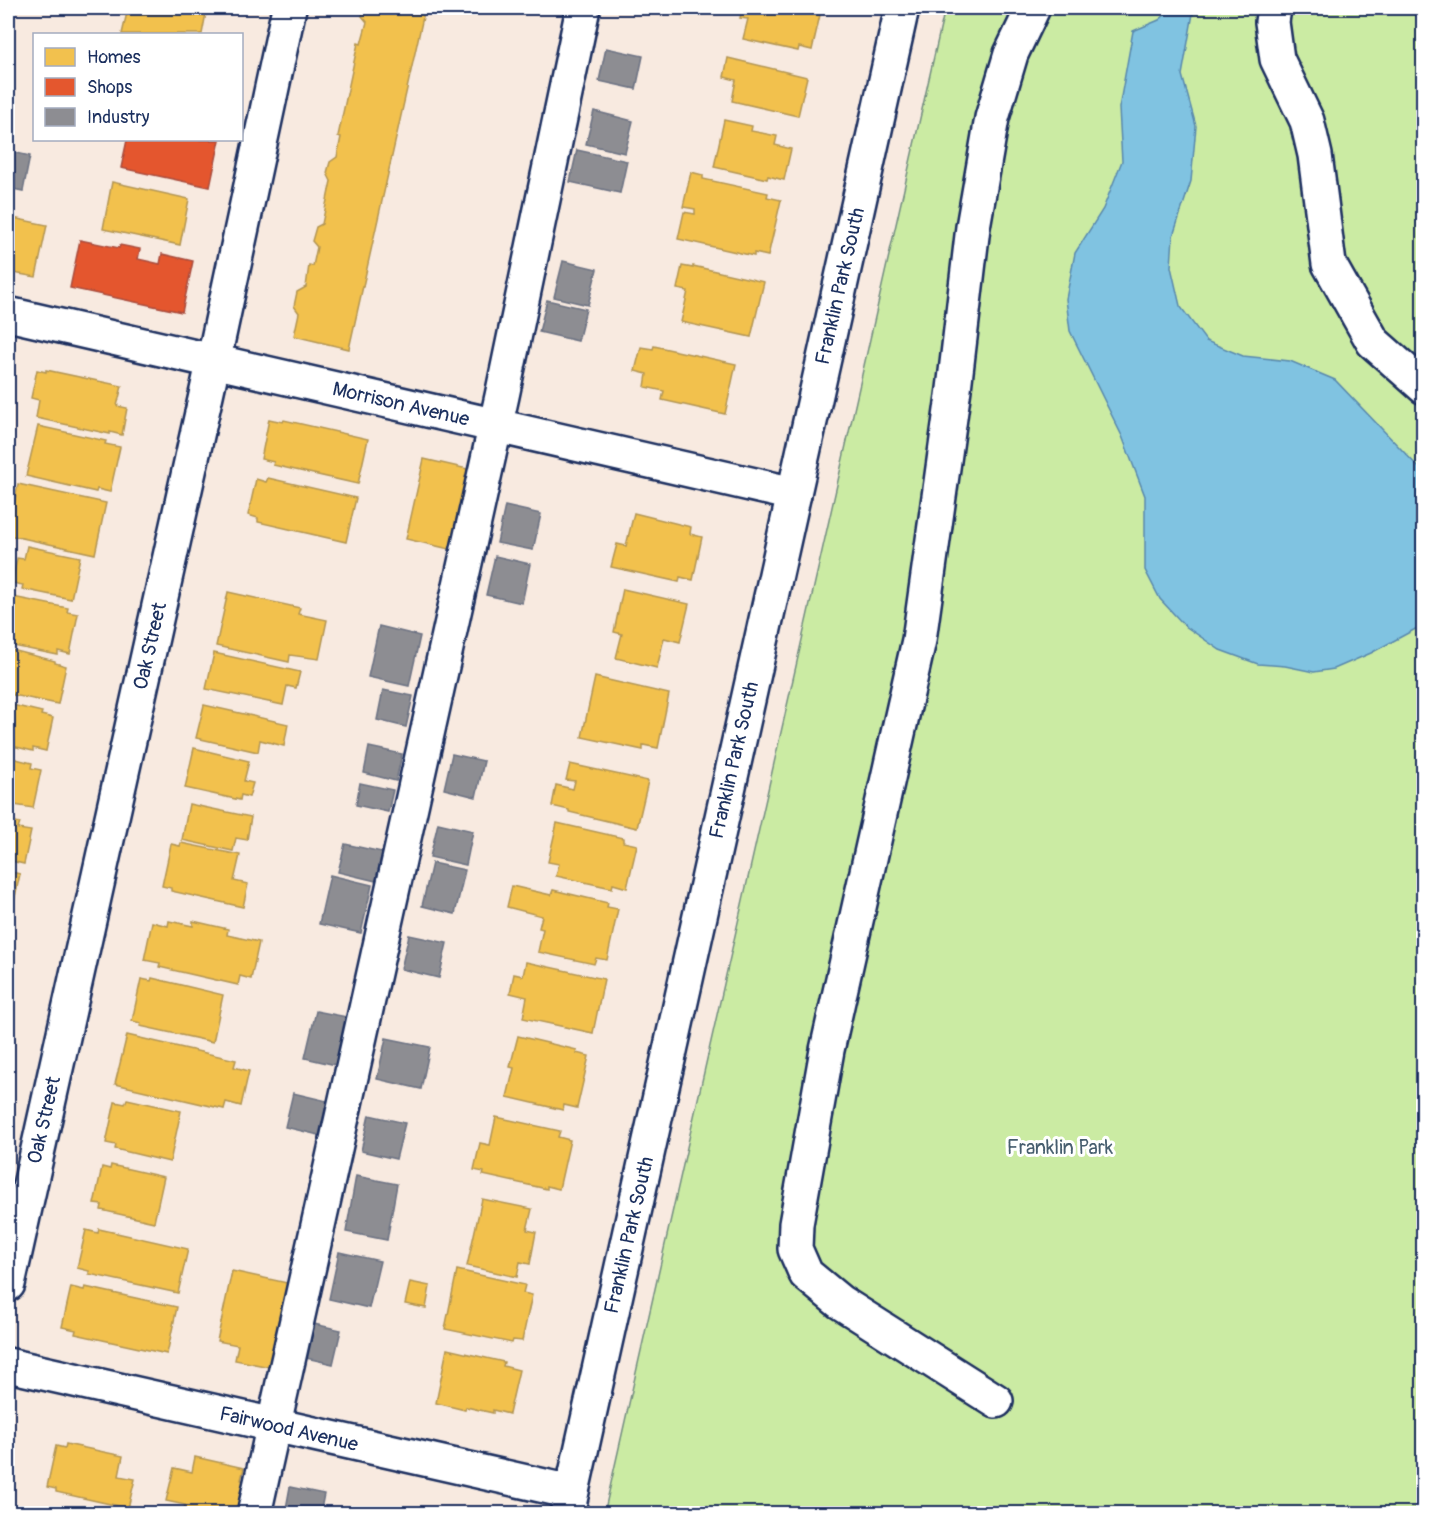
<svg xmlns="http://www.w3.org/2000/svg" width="1431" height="1521" viewBox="0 0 1431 1521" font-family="Pangolin,sans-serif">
<rect width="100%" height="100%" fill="#f8eae0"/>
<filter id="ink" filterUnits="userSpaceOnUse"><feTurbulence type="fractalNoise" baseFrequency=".0167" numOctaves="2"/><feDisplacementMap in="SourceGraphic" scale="12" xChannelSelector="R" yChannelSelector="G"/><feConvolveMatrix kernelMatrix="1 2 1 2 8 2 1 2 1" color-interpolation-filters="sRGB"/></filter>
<g filter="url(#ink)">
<path fill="#cbeba3" stroke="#738d80" stroke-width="1.5" d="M945,8H1423V1513L604,1514Z"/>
<path fill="#80c3e1" stroke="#5888ad" stroke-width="1.5" d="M1173,8H1194L1182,75L1196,126L1191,181L1173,236L1171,267L1180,306L1206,341L1243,356L1290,361L1335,380L1423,472V625L1371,653L1334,669L1314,672L1285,666L1258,664L1220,650L1185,626L1160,599L1145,570V496L1122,436L1070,331L1066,299L1075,253L1103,209L1122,161L1119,108L1133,31L1159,20Z"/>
<g fill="#f2c14e" stroke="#b29553" stroke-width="1.5">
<path d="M128,8H207L202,34H122Z"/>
<path d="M364,8H425L349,349L294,336L299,313L294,306L297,292L306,287L309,265L313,266L317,247L312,241L316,227L322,224L331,181L327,173L330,162L337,157L341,137L338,136L358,43L361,44L367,22L362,16Z"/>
<path d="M742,8H808L807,12L820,15L812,50L799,47L798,51L743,39L748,19L740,18Z"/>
<path d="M728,58L807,77L798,116L732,101L736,80L724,77Z"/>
<path d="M724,120L752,126L751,131L777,136L775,145L791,149L784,180L768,176L767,179L714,167Z"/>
<path d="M691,172L703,175V179L768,193L767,197L781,200L768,256L754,253V256L678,239L684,212L695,214V209L683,207Z"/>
<path d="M112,182L189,199L180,245L103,229Z"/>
<path d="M8,217L47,225L36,277L8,272Z"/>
<path d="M682,266L693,268V266L764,282L751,337L681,322L688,291L677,289Z"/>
<path d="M654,346L736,364L725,414L662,400L664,391L645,387L647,374L635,371L641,347L653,349Z"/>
<path d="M37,370L46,372V370L122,386L117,406L127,408L122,435L110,432V434L36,418L39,400L31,398Z"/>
<path d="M269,419L283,422L284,420L368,439L358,484L273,465L274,462L261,459Z"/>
<path d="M38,426L106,441L105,444L120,447L110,492L97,489L96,492L26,476Z"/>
<path d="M424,459L472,470L454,550L406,539Z"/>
<path d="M268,478L356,498L346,542L258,522V518L248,515L256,479L266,482Z"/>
<path d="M18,484L106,503L95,554L8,535Z"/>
<path d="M634,513L691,527L690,534L702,537L693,580L680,577L679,582L611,567L617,544L626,546Z"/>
<path d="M27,546L80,557L71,599L22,589L23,585L12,583L17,558L24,559Z"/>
<path d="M623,589L689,604L680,642L664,638L657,668L616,658L622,634L614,632Z"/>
<path d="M228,592L300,608L298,614L327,620L319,659L290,655L289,662L216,646Z"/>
<path d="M13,597L68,608L67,612L78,614L70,654L58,651V655L8,645V622Z"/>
<path d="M12,650L55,661V663L66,666L58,704L8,694V665Z"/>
<path d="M214,653L300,672L296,688L287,686L283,705L206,689Z"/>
<path d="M595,677L669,694L658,748L643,745V750L582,737Z"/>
<path d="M8,704L42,712L41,715L53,718L46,751L33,748V751L8,745Z"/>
<path d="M204,705L288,724L284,746L260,740L258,752L196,738Z"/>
<path d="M194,748L249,761L244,781L253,783L249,797L241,795L240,800L185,788Z"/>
<path d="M8,757L32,763L31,768L41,770L33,808L8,804Z"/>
<path d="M570,764L648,781L637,828L569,812V810L552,806L556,785L573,789L575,781L566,780Z"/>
<path d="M189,804L251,817L247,840L236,838L233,851L182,840Z"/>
<path d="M8,820L20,823L18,829L31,831L24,864L11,861L10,864H8Z"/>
<path d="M557,823L623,838V842L637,845L627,888L613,884L612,888L556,876L559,864L548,862Z"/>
<path d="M181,843L240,855L234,881L248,884L243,907L171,891V888L162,886L171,844L180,846Z"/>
<path d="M8,866V871L20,874L11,915L8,914Z"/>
<path d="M512,886L551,895L553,890L608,903L607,907L618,909L607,960L596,958L594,964L538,952L543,929L539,928L542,916L507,907Z"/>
<path d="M169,921L193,926V921L228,929L227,935L259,942L251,979L240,976L238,985L159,967L160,963L144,960L152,922L168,926Z"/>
<path d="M526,962L604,979L593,1033L523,1018L527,997L510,993L514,974L523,976Z"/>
<path d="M152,978L223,995L213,1042L140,1026L141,1023L132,1021L141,979L151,981Z"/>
<path d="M127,1035L236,1060L234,1067L249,1071L241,1106L226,1102L224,1109L115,1084Z"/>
<path d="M518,1036L577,1050L576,1053L589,1056L577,1108L564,1105L563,1110L507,1097L514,1068L510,1067Z"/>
<path d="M127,1099L181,1111L170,1162L115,1149L116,1145L106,1143L115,1102L125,1104Z"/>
<path d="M496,1117L560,1131L558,1137L570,1140L559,1189L547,1186V1189L483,1175L484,1172L474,1170L480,1143L490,1145Z"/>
<path d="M111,1165L164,1177L154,1222L101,1210L102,1205L94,1204L102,1167L110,1169Z"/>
<path d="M482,1199L532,1209L527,1230L536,1232L530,1264L520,1262L517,1277L467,1266Z"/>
<path d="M99,1229L188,1249L178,1293L89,1274V1271L77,1268L86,1230L98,1233Z"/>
<path d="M457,1270L525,1285L523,1293L532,1295L522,1341L513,1340L512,1343L445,1329Z"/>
<path d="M232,1271L292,1284L275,1368L235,1360L238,1345L217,1341Z"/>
<path d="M410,1282L430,1286L426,1308L405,1304Z"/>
<path d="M71,1287L84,1290L85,1287L177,1307L167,1354L75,1334L76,1330L62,1327Z"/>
<path d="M447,1349L504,1362L503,1366L519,1370L509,1414L493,1410V1413L466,1407L465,1410L436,1403Z"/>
<path d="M66,1444L123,1456L119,1476L135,1479L128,1508L56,1492V1489L47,1487L56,1446L65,1448Z"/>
<path d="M195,1457L244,1468L241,1480L247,1481L239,1514H186L183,1513L185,1505L166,1501L174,1468L192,1472Z"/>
</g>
<g fill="#e4572e" stroke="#a84b3c" stroke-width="1.5">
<path d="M127,140H220L210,187L121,168Z"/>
<path d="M80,240L119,248L120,245L140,249L138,259L160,264L162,254L193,261L182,312L70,288Z"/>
</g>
<g fill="#8d8d92" stroke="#6b7182" stroke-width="1.5">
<path d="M606,48L643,56L636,89L599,81Z"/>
<path d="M594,111L633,121L625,153L586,144Z"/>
<path d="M577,150L627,161L620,193L570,182Z"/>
<path d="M8,151L30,156L23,191L8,188Z"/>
<path d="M563,261L597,269L588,305L554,297Z"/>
<path d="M547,300L586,309L578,341L539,332Z"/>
<path d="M505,506L541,514L533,550L497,543Z"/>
<path d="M495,556L530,564L522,603L486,595Z"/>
<path d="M379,626L420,636L409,686L368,677Z"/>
<path d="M383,690L413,696L406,727L377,720Z"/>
<path d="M369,747L402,754L396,781L364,773Z"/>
<path d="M452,754L484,761L476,797L444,789Z"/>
<path d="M360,783L393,790L388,812L356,805Z"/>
<path d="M438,823L473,831L466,865L430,857Z"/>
<path d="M345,844L382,852L376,881L338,872Z"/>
<path d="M432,863L465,870L455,914L422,906Z"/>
<path d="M330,875L372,885L361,933L319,924Z"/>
<path d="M409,935L447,943L439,978L401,969Z"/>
<path d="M316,1011L347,1017L336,1065L305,1058Z"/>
<path d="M386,1038L430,1047L421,1089L377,1079Z"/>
<path d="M293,1093L327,1101L319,1135L285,1127Z"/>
<path d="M369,1115L405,1123L396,1159L361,1151Z"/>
<path d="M356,1176L397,1184L387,1240L346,1232Z"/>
<path d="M339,1252L380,1261L369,1308L329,1299Z"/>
<path d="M314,1324L341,1330L333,1364L306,1358Z"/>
<path d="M290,1487L324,1494L320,1514H285Z"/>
</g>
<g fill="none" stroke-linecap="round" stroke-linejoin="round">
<g stroke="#1b2f5e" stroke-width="38">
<g id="minor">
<path d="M1274,8L1272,22L1277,59L1307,121L1315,155L1329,264L1373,342L1424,387"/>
<path d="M8,314L794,494"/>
<path d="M8,1284L210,377L289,8"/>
<path d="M8,1365L571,1492"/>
<path d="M996,1401L840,1302L806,1274L795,1249L796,1224L827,1050L919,640L954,389L973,227L992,118L1011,54L1033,8"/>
<path d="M254,1514L502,396L583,8"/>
<path d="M567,1514L902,8"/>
</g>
</g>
<use href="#minor" stroke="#fff" stroke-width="33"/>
</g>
</g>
<g text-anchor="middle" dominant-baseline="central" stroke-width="6" stroke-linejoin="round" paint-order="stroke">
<g font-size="20" fill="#1b2f5e" stroke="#fff">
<text transform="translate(840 286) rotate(-77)">Franklin Park South</text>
<text transform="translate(401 404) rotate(13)">Morrison Avenue</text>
<text transform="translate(150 646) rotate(-77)">Oak Street</text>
<text transform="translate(734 760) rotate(-77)">Franklin Park South</text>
<text transform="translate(44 1120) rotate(-77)">Oak Street</text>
<text transform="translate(629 1235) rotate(-77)">Franklin Park South</text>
<text transform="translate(289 1429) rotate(13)">Fairwood Avenue</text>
</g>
<g font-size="20" fill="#475e6f" stroke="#fff">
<text x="1060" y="1147">Franklin Park</text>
</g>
</g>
<rect width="1431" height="1521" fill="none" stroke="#fff" stroke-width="30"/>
<rect x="15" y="15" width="1401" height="1491" fill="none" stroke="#1b2f5e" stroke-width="2" filter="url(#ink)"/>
<rect x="33" y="33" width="210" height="108" fill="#ffffff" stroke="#a4acbf" stroke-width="1.5"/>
<rect x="45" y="48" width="30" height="18" fill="#f2c14e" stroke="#a4acbf" stroke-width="1.5"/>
<text x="87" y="63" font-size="18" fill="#1b2f5e">Homes</text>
<rect x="45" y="78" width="30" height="18" fill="#e4572e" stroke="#a4acbf" stroke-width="1.5"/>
<text x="87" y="93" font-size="18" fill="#1b2f5e">Shops</text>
<rect x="45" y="108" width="30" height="18" fill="#8d8d92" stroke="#a4acbf" stroke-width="1.5"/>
<text x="87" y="123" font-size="18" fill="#1b2f5e">Industry</text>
</svg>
